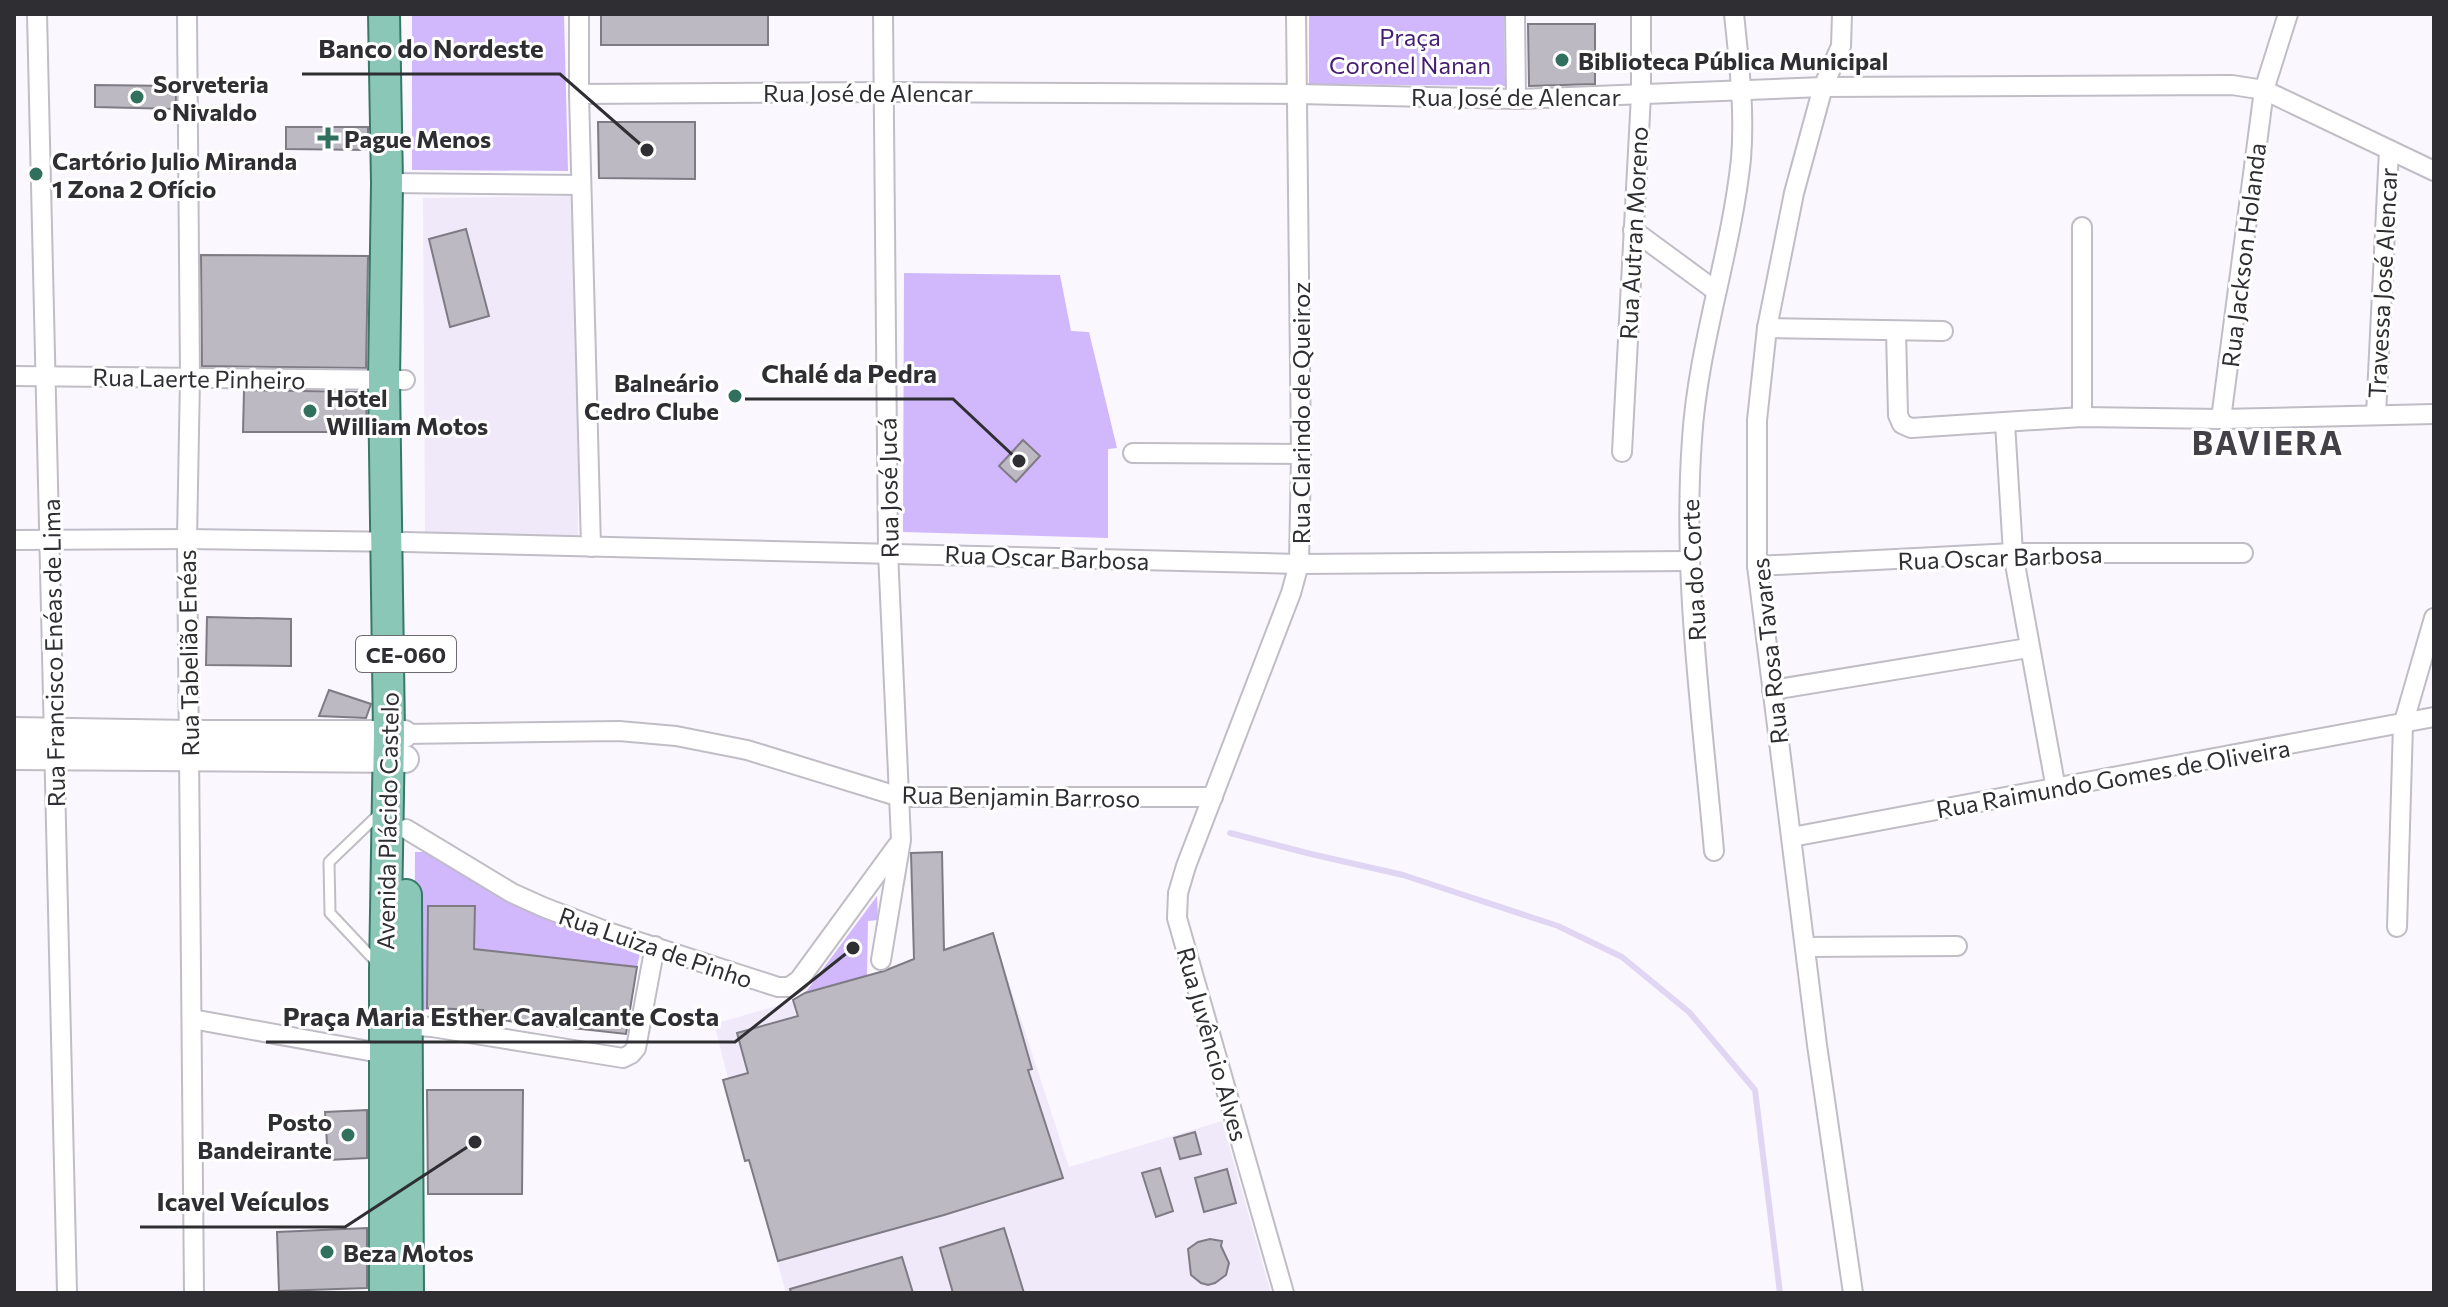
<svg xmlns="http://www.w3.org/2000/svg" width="2448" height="1307" viewBox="0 0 2448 1307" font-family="Commissioner,sans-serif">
<rect width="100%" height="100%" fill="#faf8fe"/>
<g fill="#efe9fa">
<path d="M578,196V537L425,539L423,198Z"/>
<path d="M993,933L1069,1167L1222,1121L1271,1293H786L749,1160L745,1161L723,1080L728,1078L714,1024L793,1001L805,993L867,976Z"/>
</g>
<g fill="#d1b7fc">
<path d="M412,14H564L568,171L412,170Z"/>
<path d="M1309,14H1504L1505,86L1309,84Z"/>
<path d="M904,273L1060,275L1071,331L1089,332L1117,448L1108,449V538L903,532Z"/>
<path d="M415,852H435L512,904L640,953L637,967L490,951L482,1018L414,1008Z"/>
<path d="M877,896L878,920L868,921L867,976L805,993Z"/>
</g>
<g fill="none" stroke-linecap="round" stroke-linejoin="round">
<path stroke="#e0d6f4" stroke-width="6" d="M1230,833L1311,854L1403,875L1558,926L1622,957L1689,1012L1755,1090L1780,1293"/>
</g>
<g fill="#bcb9c2" stroke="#7e7b84" stroke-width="2">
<rect x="601" y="14" width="167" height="31"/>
<path d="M1528,24H1595V84L1529,86Z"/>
<path d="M95,85L176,86V109L95,107Z"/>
<path d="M598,122H695V179L599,178Z"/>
<path d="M286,127H368V150L286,149Z"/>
<path d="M466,229L489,316L450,327L429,239Z"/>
<path d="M201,255L368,256L366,368L202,366Z"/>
<path d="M244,390L366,392L367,432H243Z"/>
<path d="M1023,440L1040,456L1016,482L999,466Z"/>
<path d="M207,617L291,619V666L206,665Z"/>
<path d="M329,690L371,704L366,718L319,716Z"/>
<path d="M942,852L944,950L993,933L1032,1069L1028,1070L1063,1178L944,1215L778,1261L749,1160L745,1161L723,1080L748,1073L737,1033L798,1016L793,1000L805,993L884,971L914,959L911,853Z"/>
<path d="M428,906H475L474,949L637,967L626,1034L482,1018L483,1010L427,1008Z"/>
<path d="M427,1090H523L522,1194H428Z"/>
<path d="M367,1110V1158L328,1160L325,1112Z"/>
<path d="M1195,1132L1201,1154L1180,1159L1174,1138Z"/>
<path d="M1160,1168L1173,1211L1156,1217L1142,1173Z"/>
<path d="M1227,1169L1236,1203L1204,1212L1195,1178Z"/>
<path d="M367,1228V1288L279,1291L277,1232Z"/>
<path d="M1004,1228L1024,1293H953L940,1248Z"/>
<path d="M1210,1239L1222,1241L1221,1246L1229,1263L1226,1275L1215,1283L1208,1285L1201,1283L1191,1275L1188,1249L1198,1242Z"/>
<path d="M902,1257L913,1293H791L790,1289Z"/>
</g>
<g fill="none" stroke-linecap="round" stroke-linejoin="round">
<g stroke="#c0bdc6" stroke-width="13">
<path id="lane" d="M377,963L330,913L329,862L379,814"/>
</g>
<g stroke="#c0bdc6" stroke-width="22">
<g id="street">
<path d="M37,14L67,1293"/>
<path d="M187,14L190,378L187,539L194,1293"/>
<path d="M579,14V94L591,547"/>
<path d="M1515,14L1516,99"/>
<path d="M1842,14L1841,46L1823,87L1794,193L1767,328L1757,420V566L1817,1045L1853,1293"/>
<path d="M579,94L885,92L1298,94L1516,99L1823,87L2232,85L2264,90L2434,171"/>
<path d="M387,183L581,185"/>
<path d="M2082,227V417"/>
<path d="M1633,230L1716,291"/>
<path d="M1767,328L1943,331"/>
<path d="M1896,331L1898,415L1902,424L1911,428L2082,417L2221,419L2434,414"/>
<path d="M14,376L405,380"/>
<path d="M2376,415L2389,150"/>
<path d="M2221,419L2264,90L2288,14"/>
<path d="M2005,423L2013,553L2056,789"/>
<path d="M1622,452L1641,95V14"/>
<path d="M1133,453L1301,454"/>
<path d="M14,540L187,539L405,542L1299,564L1689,561"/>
<path d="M1757,566L2013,553H2243"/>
<path d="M1772,690L2028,648"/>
<path d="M404,734L619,731L676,736L747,750L900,797H1213"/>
<path d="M406,829L512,893L543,907L608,932L778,987H789L799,980L897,846"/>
<path d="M1792,837L2434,717"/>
<path d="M1714,851C1702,714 1682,576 1692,439C1698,344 1731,254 1741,159C1745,111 1739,62 1734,14"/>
<path d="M2397,927L2403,725L2434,618"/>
<path d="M1806,947L1957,946"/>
<path d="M881,960L901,840L888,552L883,14"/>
<path d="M192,1019L391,1055"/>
<path d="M397,1025L432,1027L623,1058L631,1054L636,1048L655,946"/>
<path d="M1284,1293L1177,918L1178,893L1186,866L1291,593L1299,564L1301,454L1296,14"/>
</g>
</g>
<g stroke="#c0bdc6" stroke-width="30">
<g id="secondary">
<path d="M14,731L190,734H404"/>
<path d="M14,756L405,759"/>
</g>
</g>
<g stroke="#377969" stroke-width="34">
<g id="primary">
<path d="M384,14L387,183L384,380L389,734L385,971V1293"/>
<path d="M406,895L408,1293"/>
</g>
</g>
<use href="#lane" stroke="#fff" stroke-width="9"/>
<use href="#street" stroke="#fff" stroke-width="18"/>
<use href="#secondary" stroke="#fff" stroke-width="26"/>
<use href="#primary" stroke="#8ac7b6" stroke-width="30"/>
</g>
<g fill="#31705d" stroke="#fff" stroke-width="3">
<circle cx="1562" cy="60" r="8"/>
<circle cx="137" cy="97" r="8"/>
<path d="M324 126h8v8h8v8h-8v8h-8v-8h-8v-8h8z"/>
<circle cx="36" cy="174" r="8"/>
<circle cx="735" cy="396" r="8"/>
<circle cx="310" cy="411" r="8"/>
<circle cx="348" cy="1135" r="8"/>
<circle cx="327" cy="1252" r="8"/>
</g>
<g text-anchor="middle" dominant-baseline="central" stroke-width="6" stroke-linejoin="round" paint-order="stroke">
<rect fill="#fff" stroke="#6d6d70" stroke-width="2" x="356" y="636" width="100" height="36" rx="6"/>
<g font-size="22" font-weight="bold" fill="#2f2e32">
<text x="406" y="654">CE-060</text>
</g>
<g font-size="24" fill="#451d70" stroke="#fff">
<text x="1410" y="36">Praça<tspan x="1410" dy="28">Coronel Nanan</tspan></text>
</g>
<g font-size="24" font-weight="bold" fill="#2f2e32" stroke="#fff" text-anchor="start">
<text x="1578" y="60">Biblioteca Pública Municipal</text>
<text x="153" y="83">Sorveteria<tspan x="153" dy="28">o Nivaldo</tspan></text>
<text x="344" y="138">Pague Menos</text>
<text x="52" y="160">Cartório Julio Miranda<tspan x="52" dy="28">1 Zona 2 Ofício</tspan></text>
<text x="719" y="382" text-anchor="end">Balneário<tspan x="719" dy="28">Cedro Clube</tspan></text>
<text x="326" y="397">Hotel<tspan x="326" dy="28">William Motos</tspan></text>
<text x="332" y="1121" text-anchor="end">Posto<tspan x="332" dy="28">Bandeirante</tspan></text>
<text x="343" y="1252">Beza Motos</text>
</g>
<g font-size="24" fill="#2f2e32" stroke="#fff">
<text x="868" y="92">Rua José de Alencar</text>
<text x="1516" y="96">Rua José de Alencar</text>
<text transform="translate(1633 233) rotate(-87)">Rua Autran Moreno</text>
<text transform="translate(2243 255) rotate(-83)">Rua Jackson Holanda</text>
<text transform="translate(2382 283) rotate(-87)">Travessa José Alencar</text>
<text transform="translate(199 378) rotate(1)">Rua Laerte Pinheiro</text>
<text transform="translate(1300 413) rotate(-90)">Rua Clarindo de Queiroz</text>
<text transform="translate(888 488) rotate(-91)">Rua José Jucá</text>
<text transform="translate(1047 557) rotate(2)">Rua Oscar Barbosa</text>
<text transform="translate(2000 557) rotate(-2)">Rua Oscar Barbosa</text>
<text transform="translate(1693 570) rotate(-93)">Rua do Corte</text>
<text transform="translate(1769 651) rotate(-96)">Rua Rosa Tavares</text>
<text transform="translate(53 653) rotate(-91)">Rua Francisco Enéas de Lima</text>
<text transform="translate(188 653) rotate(-91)">Rua Tabelião Enéas</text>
<text transform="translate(2113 778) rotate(-10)">Rua Raimundo Gomes de Oliveira</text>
<text transform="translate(1021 796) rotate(1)">Rua Benjamin Barroso</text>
<text transform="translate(387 821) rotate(-89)">Avenida Plácido Castelo</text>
<text transform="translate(656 947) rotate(19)">Rua Luiza de Pinho</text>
<text transform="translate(1213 1044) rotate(74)">Rua Juvêncio Alves</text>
</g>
<g font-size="32" font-weight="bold" letter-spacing="2" fill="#434048" stroke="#fff">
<text x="2268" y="442">BAVIERA</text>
</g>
</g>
<path fill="none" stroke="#2f2e32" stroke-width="3" d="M647 150L560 74H302M1019 461L953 399H745M853 948L735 1042H266M475 1142L345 1227H140"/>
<g fill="#2f2e32" stroke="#fff" stroke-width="3">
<circle cx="647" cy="150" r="8"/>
<circle cx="1019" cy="461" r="8"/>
<circle cx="853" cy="948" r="8"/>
<circle cx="475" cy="1142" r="8"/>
</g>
<g font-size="26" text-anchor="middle" font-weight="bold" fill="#2f2e32" stroke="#fff" stroke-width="6" stroke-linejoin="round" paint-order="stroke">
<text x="431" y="58">Banco do Nordeste</text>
<text x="849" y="383">Chalé da Pedra</text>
<text x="501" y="1026">Praça Maria Esther Cavalcante Costa</text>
<text x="243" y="1211">Icavel Veículos</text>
</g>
<rect width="2448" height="1307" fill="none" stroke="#2f2e32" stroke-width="32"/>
</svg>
